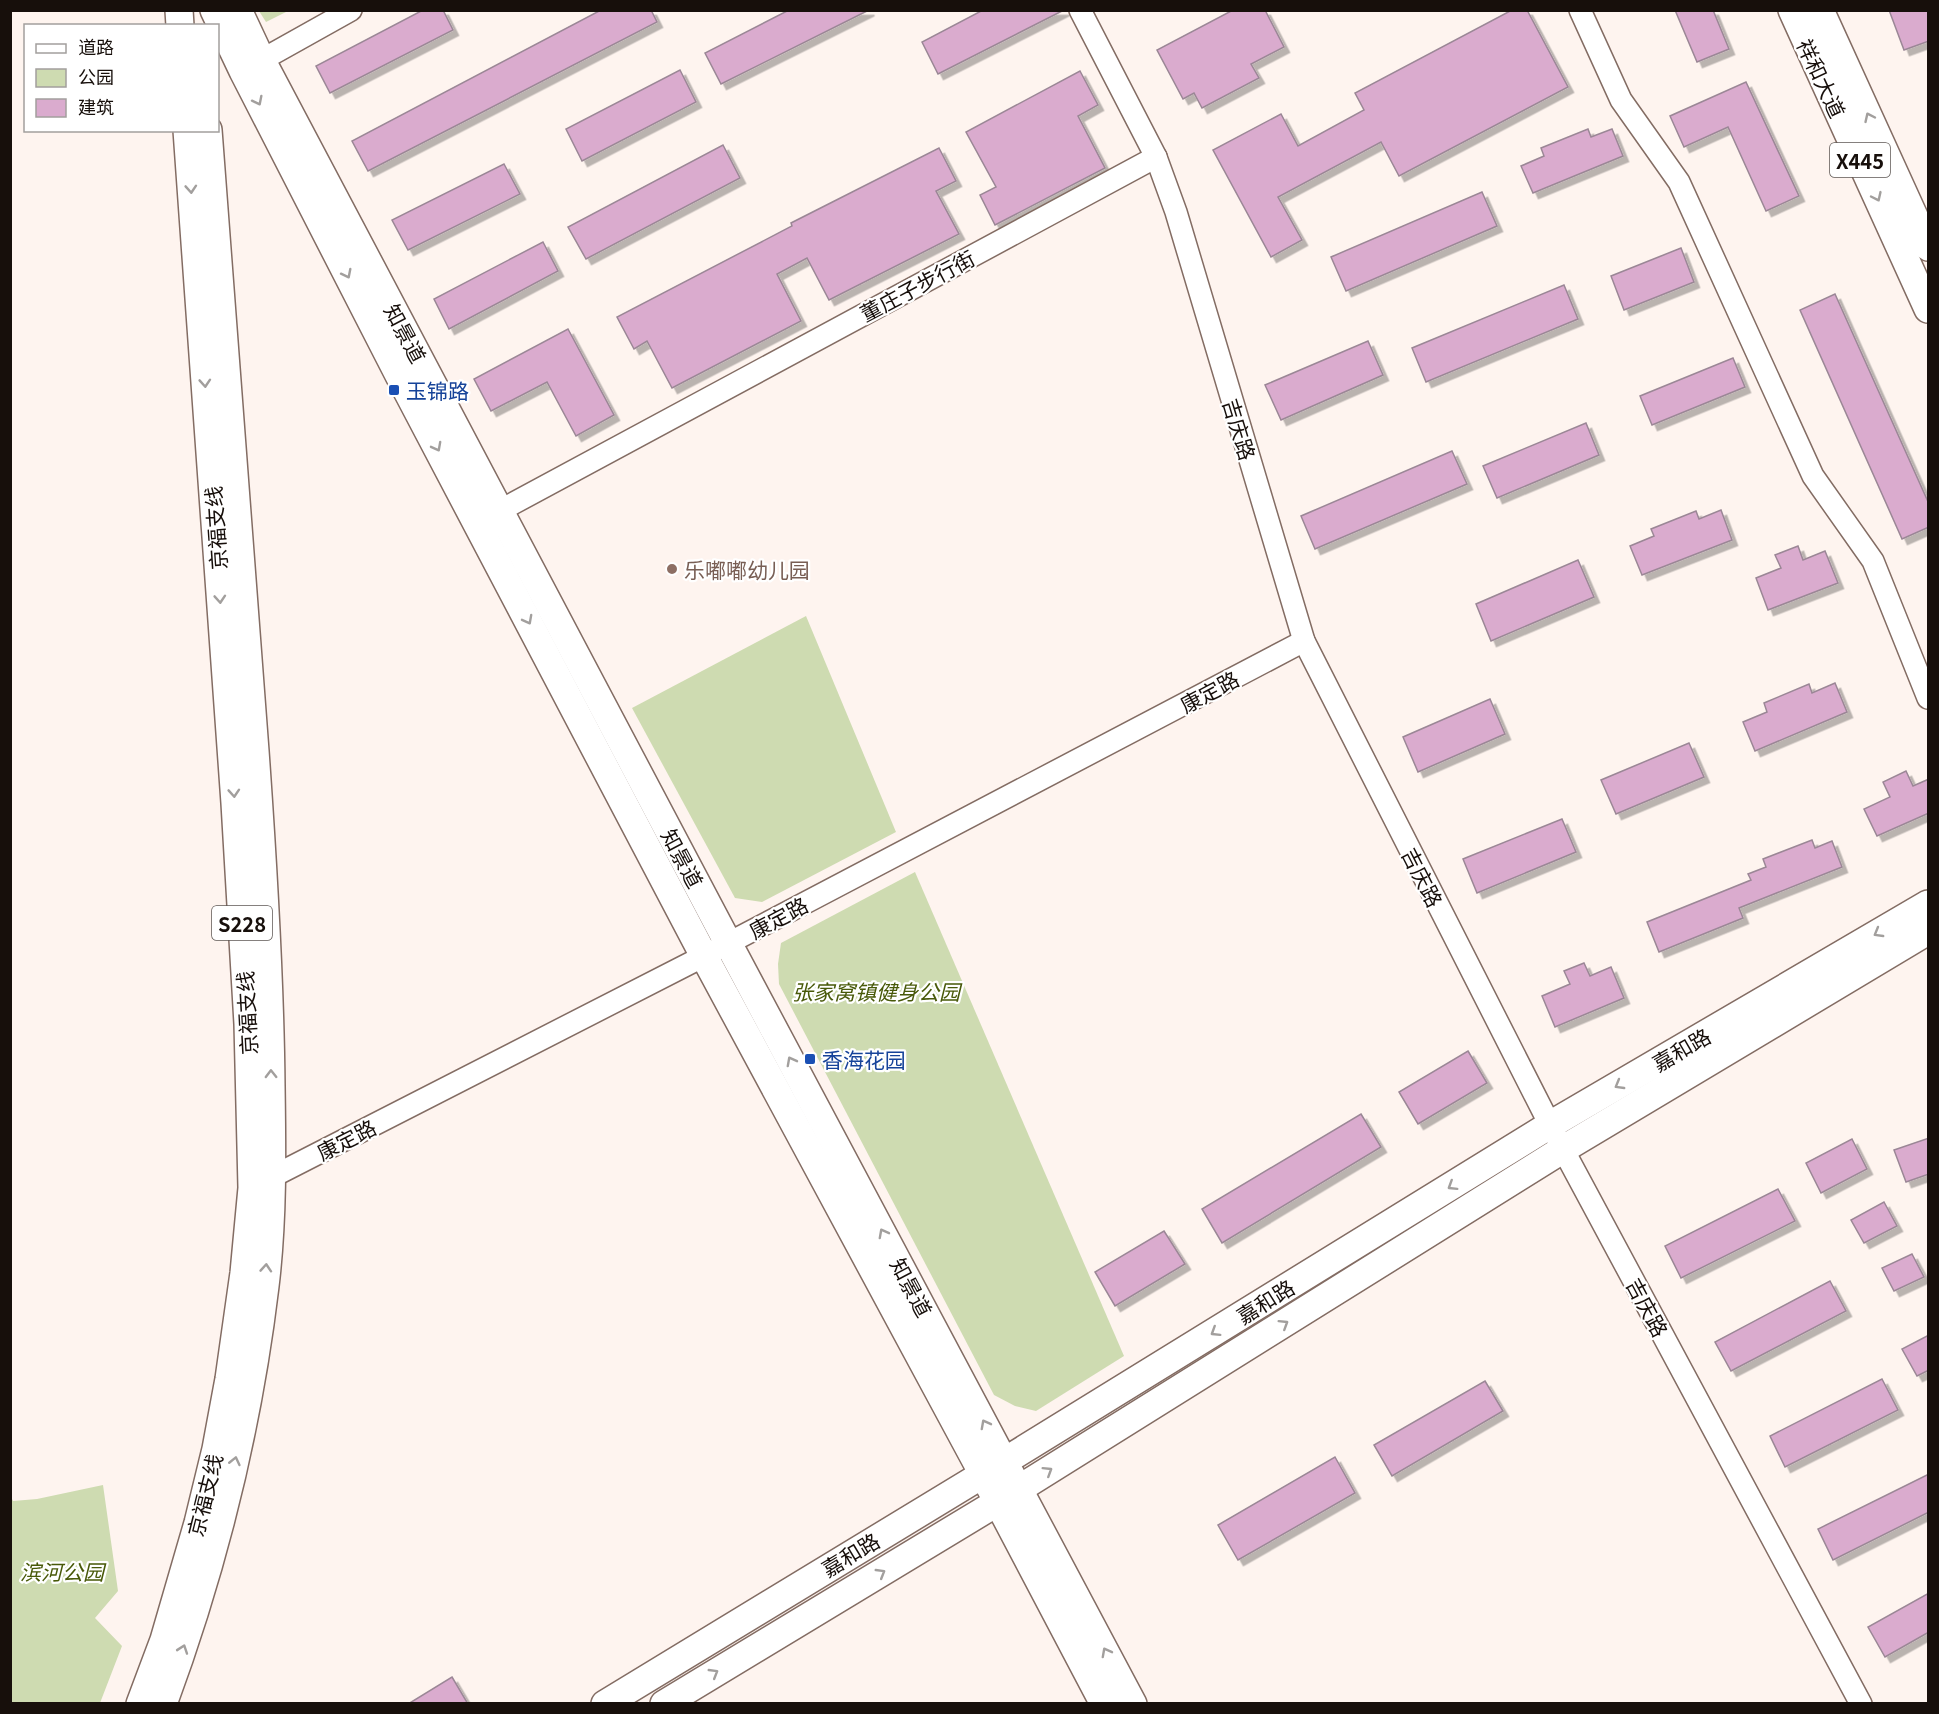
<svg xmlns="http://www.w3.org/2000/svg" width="1939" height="1714" viewBox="0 0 1939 1714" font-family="Georgia,'Noto Sans SC',serif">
<defs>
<filter id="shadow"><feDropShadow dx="5.5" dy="5.5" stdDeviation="0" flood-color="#0004"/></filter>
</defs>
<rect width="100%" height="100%" fill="#fef4ef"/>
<g fill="#cedbb1">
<path d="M259,11H288L266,22Z"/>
<path d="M806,616L896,832L762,902L735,898L632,708Z"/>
<path d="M915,872L1124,1356L1036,1411L1015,1406L994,1395L779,984L778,964L781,943Z"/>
<path d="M103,1485L118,1591L95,1618L122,1646L100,1703H11V1497L13,1501L37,1499Z"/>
</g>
<g fill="#daabce" stroke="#9b8796" stroke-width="1.5" filter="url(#shadow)">
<path d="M423,10H443L453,30L330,93L316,66Z"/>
<path d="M601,10H651L657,22L368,171L352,141Z"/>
<path d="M789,10H869L721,84L705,53Z"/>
<path d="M983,10H1064L938,74L922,42Z"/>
<path d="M1233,10H1265L1284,47L1251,64L1259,78L1202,108L1194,93L1183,99L1157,50Z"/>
<path d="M1512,10H1527L1568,87L1399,176L1381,142L1278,197L1302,240L1271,257L1213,150L1281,114L1298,146L1364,110L1355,93Z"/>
<path d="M1675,10H1713L1729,49L1697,62Z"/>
<path d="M1889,10H1929V41L1904,50Z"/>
<path d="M680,70L696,102L582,161L566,129Z"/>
<path d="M1080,71L1098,105L1078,116L1105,168L995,225L980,195L996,187L966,132Z"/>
<path d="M1746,82L1799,196L1766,211L1728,127L1684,147L1670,116Z"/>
<path d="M1588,129L1591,137L1612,129L1623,156L1533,193L1521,166L1544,156L1541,148Z"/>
<path d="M723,145L740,178L586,259L568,227Z"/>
<path d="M939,148L956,181L936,191L959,234L829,300L807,258L777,274L801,321L672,388L647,341L634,349L617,317L792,226L791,223Z"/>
<path d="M504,164L520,194L408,250L392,220Z"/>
<path d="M1482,192L1497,226L1346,291L1331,257Z"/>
<path d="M543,242L558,271L449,329L434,299Z"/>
<path d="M1681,248L1694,282L1624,310L1611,276Z"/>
<path d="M1564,285L1578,319L1426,382L1412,348Z"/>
<path d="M1835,294L1929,504V527L1902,539L1800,310Z"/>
<path d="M568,329L614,415L576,436L547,382L491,411L474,379Z"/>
<path d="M1368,341L1383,375L1281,420L1265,385Z"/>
<path d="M1733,358L1745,387L1652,425L1640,396Z"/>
<path d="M1586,423L1599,455L1497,498L1483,466Z"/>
<path d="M1452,451L1467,484L1315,549L1301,516Z"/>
<path d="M1721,510L1732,540L1642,575L1630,546L1654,536L1651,529L1696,511L1699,519Z"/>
<path d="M1798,546L1803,560L1825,551L1838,583L1768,610L1756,578L1781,568L1775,555Z"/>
<path d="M1578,560L1594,597L1491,641L1476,604Z"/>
<path d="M1835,683L1847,712L1755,751L1743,722L1767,712L1764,703L1809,684L1812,693Z"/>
<path d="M1490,699L1505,734L1418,772L1403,737Z"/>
<path d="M1689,743L1704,777L1616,814L1601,780Z"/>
<path d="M1906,771L1913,786L1929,779V813L1877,836L1864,809L1890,797L1883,782Z"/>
<path d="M1562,819L1576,852L1477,893L1463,859Z"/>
<path d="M1812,840L1815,848L1832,841L1842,867L1739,908L1743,918L1659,952L1647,922L1751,880L1748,874L1766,867L1763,859Z"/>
<path d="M1584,963L1590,976L1611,967L1624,998L1555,1027L1542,996L1570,984L1564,971Z"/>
<path d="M1468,1051L1487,1083L1418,1124L1399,1092Z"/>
<path d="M1361,1114L1381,1147L1222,1243L1202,1209Z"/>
<path d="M1929,1138V1174L1906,1182L1894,1150Z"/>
<path d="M1852,1139L1867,1169L1821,1193L1806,1163Z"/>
<path d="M1778,1189L1795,1221L1681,1278L1665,1246Z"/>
<path d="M1884,1202L1897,1226L1864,1243L1851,1220Z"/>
<path d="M1164,1231L1185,1264L1115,1306L1095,1272Z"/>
<path d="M1912,1254L1924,1277L1894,1291L1882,1268Z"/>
<path d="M1830,1281L1846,1311L1731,1371L1715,1342Z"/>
<path d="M1929,1335V1370L1917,1376L1902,1349Z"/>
<path d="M1882,1379L1898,1410L1785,1467L1770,1436Z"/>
<path d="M1485,1381L1503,1411L1392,1476L1374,1445Z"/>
<path d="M1335,1457L1355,1493L1238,1560L1218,1525Z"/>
<path d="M1929,1474V1512L1833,1560L1818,1529Z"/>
<path d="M1929,1593V1632L1885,1657L1868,1627Z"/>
<path d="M452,1677L468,1704H408Z"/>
</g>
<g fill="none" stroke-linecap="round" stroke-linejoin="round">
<g stroke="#836c63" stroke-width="24">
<g id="minor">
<path d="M1080,10L1156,157L1176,212L1304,641L1550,1125L1861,1704"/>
<path d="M1580,10L1621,100L1679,182L1813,476L1873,561L1928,698"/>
<path d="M249,67L351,10"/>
<path d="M488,517L1156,157"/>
<path d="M260,1183L704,956L1304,641"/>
</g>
</g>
<g stroke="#836c63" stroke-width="30">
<g id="major">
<path d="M179,10L180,26"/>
<path d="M214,10L243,71L405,387L704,956L983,1474L1104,1704"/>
<path d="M238,10L261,59L728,943L1133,1704"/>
<path d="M1792,10L1928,309"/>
<path d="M1820,10L1928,247"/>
<path d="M140,1704L164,1640L198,1523L216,1449L229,1379L244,1273L252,1188L248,1024L235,803L187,130"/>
<path d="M163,1704C213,1569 248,1428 265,1286C273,1220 272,1153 271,1086C270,974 263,863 255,751C239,544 224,337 208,130"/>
<path d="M605,1704L1005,1461L1550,1125L1928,904"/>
<path d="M664,1704L998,1502L1565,1148L1928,931"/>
</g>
</g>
<use href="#minor" stroke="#fff" stroke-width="21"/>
<use href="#major" stroke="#fff" stroke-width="27"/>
</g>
<defs><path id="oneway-chevron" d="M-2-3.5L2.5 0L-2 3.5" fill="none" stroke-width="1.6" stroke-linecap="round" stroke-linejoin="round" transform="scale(1.5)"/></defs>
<g stroke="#a29f9d">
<use href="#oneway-chevron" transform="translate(258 101) rotate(63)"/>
<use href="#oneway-chevron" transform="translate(1869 117) rotate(-115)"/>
<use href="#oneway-chevron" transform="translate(191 189) rotate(86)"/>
<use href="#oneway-chevron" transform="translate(1877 197) rotate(65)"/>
<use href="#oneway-chevron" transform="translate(347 274) rotate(63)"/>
<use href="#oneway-chevron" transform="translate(205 383) rotate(86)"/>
<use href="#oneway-chevron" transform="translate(437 447) rotate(62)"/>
<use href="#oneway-chevron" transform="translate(220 599) rotate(86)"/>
<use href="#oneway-chevron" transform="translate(528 620) rotate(62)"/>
<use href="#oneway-chevron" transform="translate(234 793) rotate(86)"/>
<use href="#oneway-chevron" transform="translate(1878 933) rotate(150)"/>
<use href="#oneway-chevron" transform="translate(791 1061) rotate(-118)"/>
<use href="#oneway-chevron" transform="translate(271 1074) rotate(-91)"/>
<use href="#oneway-chevron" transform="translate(1619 1085) rotate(150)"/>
<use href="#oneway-chevron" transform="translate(1452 1186) rotate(148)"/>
<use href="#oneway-chevron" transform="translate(883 1233) rotate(-118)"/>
<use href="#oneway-chevron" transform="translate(266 1268) rotate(-86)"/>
<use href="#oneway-chevron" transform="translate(1284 1324) rotate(-32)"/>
<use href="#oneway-chevron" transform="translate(1215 1332) rotate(148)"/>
<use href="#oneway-chevron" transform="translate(985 1424) rotate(-118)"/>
<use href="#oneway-chevron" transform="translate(235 1461) rotate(-77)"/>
<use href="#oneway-chevron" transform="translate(1048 1471) rotate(-32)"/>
<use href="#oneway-chevron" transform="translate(881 1573) rotate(-31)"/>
<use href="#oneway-chevron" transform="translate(183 1649) rotate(-71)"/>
<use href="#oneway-chevron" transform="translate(1106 1652) rotate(-118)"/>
<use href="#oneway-chevron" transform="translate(714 1673) rotate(-31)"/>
</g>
<g fill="#1a4fb4" stroke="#fff" stroke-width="2">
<rect x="388" y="384" width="12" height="12" rx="3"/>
<rect x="804" y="1053" width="12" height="12" rx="3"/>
</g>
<circle fill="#8d6e63" stroke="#fff" stroke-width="2" cx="672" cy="569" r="6"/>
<g text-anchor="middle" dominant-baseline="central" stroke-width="4.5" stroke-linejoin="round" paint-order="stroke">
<g fill="#fff" stroke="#5d5754" stroke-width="1.5">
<rect x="1830" y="143" width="60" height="34" rx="4.5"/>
<rect x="212" y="906" width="60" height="34" rx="4.5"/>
</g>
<g font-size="20" font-weight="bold" fill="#170f0b">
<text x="1860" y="160">X445</text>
<text x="242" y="923">S228</text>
</g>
<g font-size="21" fill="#170f0b" stroke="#fff">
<text transform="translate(1822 78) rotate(65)">祥和大道</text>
<text transform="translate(917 285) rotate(-28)">董庄子步行街</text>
<text transform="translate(406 333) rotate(62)">知景道</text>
<text transform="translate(1240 429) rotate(73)">吉庆路</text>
<text transform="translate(215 528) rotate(-94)">京福支线</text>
<text transform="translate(1209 691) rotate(-28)">康定路</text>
<text transform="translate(683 858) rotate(62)">知景道</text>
<text transform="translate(1423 877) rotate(63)">吉庆路</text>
<text transform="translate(778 917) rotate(-28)">康定路</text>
<text transform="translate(246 1013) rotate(-93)">京福支线</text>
<text transform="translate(1681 1049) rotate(-30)">嘉和路</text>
<text transform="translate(346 1139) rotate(-27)">康定路</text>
<text transform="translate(912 1287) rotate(62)">知景道</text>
<text transform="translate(1265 1301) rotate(-32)">嘉和路</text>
<text transform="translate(1648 1307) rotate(62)">吉庆路</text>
<text transform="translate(204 1495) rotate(-76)">京福支线</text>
<text transform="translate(850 1554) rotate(-31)">嘉和路</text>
</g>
<g font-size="21" fill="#164399" stroke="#fff" text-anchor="start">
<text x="406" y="390">玉锦路</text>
<text x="822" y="1059">香海花园</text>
</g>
<g font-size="21" fill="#785e54" stroke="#fff" text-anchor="start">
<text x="684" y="569">乐嘟嘟幼儿园</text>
</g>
<g font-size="21" font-style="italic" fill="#485909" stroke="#fff">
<text x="876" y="991">张家窝镇健身公园</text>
<text x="62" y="1571">滨河公园</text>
</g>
</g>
<rect width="1939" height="1714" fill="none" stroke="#170f0b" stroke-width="24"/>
<rect x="24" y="24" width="195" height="108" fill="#ffffff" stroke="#a29f9d" stroke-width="1.5"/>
<rect x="36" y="44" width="30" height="9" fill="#ffffff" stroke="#a29f9d" stroke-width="1.5"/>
<text x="78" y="54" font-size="18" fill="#170f0b">道路</text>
<rect x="36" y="69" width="30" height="18" fill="#cedbb1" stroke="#a29f9d" stroke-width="1.5"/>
<text x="78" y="84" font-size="18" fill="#170f0b">公园</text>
<rect x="36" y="99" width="30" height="18" fill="#daabce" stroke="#a29f9d" stroke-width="1.5"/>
<text x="78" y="114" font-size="18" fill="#170f0b">建筑</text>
</svg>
